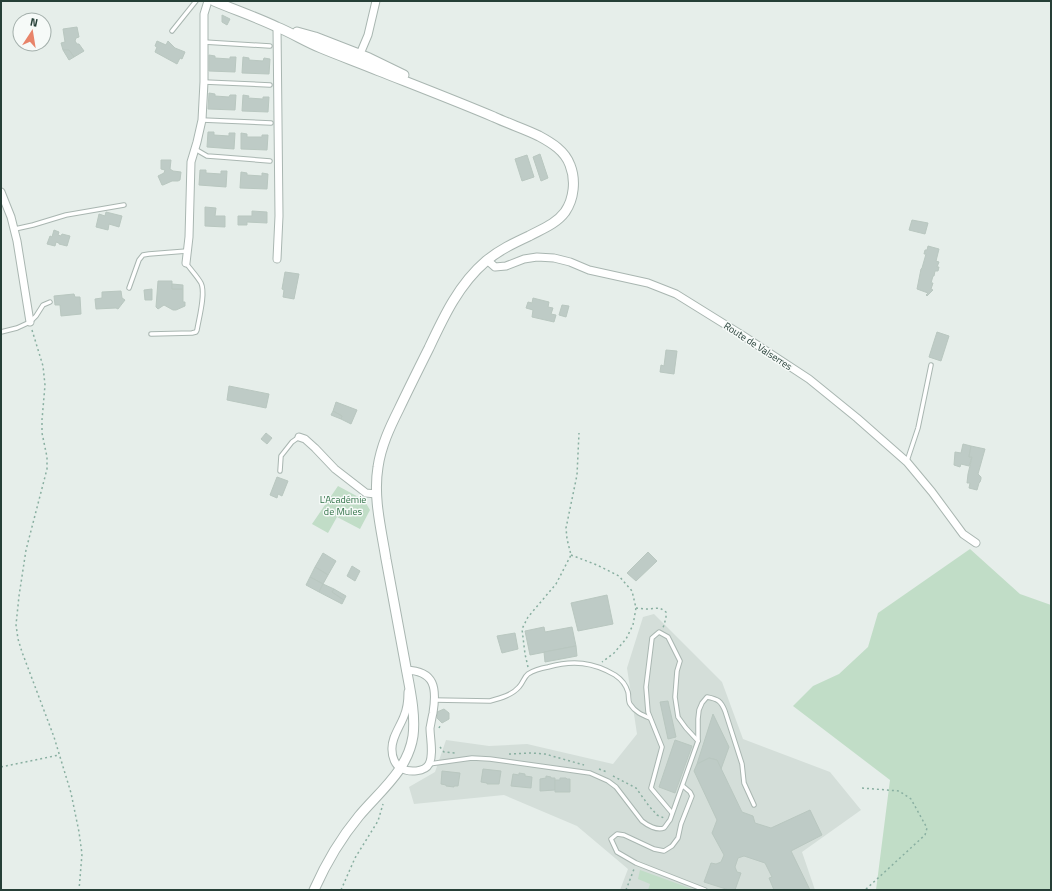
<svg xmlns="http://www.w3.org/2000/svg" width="1052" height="891" viewBox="0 0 1052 891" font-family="'Titillium Web',sans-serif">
<rect width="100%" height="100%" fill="#e6eeea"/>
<path fill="#d4ded9" d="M654,614L722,682L743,739L830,772L861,810L802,852L815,890H620L628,869L577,826L504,795L414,804L409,787L435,772L446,740L489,746L527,744L613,764L637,734L627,668L643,617Z"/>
<g fill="#c1ddc7">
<path d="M338,486L364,500L370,510L360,529L337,517L328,533L312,524Z"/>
<path d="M970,549L1020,594L1051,605V890H876L890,780L793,706L813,686L839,674L868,647L878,613Z"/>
<path d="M640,870L695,890H648L650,884L638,879Z"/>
</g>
<g fill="#becbc6" stroke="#b9c7c0">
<path d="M222,15L230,19L227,25L222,22Z"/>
<path d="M77,27L79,37L76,38L75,41L77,44H79L84,51L74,57L69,50H63L61,43L65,42L63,29Z"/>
<path d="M157,41L166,45L168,41L175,48L185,52L182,59L180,58L177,64L155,52L157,47L155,46Z"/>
<path d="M63,50H69L74,57L69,60Z"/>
<path d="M209,55L215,56V58L230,59V57H236L235,72L209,71Z"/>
<path d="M243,57L249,58V60L263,61L264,58L270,59L269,74L242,73Z"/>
<path d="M209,93L215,94V96L229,97L230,95H236L235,110L208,109Z"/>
<path d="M243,95L249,96L248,98L263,99V97H269L268,112L242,111Z"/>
<path d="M208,132H214V135L229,136V133H235L234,149L207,147Z"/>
<path d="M241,133L247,134V137H262V135H268L267,150L241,149Z"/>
<path d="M540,154L548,178L541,181L533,157Z"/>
<path d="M527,155L534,177L522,181L515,159Z"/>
<path d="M161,160H171L170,169L173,171L181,172L180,180L178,181H172L163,185H162L158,176L164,173L165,170L161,169Z"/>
<path d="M200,170H206V173L221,174V171H227L226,187L199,185Z"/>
<path d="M241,172L247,173V175L262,176V173L268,174L267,189L240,188Z"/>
<path d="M205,207L216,208L215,216H225V227L205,226Z"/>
<path d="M252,211L267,212V223L247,222V225H238V216H252Z"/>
<path d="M106,212L122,216L119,227L109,224L108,230L96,227L99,214L105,216Z"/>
<path d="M912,220L928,223L925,234L909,230Z"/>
<path d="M54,230L59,232L58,235L61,236L62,234L70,236L67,246L59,244V243L56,242L55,246L47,244L50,236L52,237Z"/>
<path d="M928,246L939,249L936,261L939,262L937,267H939L938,271H935L934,276H933L931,283H933L931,289L933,290L927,296L926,295L928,293L917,289L921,269L922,268L926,254H924L925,250H927Z"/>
<path d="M285,272L299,274L294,299L283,297L284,290L282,289Z"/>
<path d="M158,281H172V289H183V302H185V306L176,310H173L164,305L158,309L156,307Z"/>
<path d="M172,284L183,285V289H172Z"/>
<path d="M152,289V300H145L144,290Z"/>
<path d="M121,291L122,298L125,300L118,309L116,308L96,309L95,299L102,298V292Z"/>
<path d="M74,294L75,297H80L81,314L61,316L60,305H55L54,296Z"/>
<path d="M533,298L549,302L548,307L553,308L551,314L556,315L554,322L532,317L533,310L526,308L528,302L532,303Z"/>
<path d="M562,305L569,306L566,317L559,315Z"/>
<path d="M937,332L949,336L941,361L929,357Z"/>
<path d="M666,350L677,351L674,374L660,372L661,365L664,366Z"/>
<path d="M229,386L269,394L266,408L227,400Z"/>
<path d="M336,402L357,410L351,424L341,419L342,416L333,411Z"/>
<path d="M333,411L342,416L341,419L331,415Z"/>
<path d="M266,433L272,438L267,444L261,439Z"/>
<path d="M963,444L971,446L969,457H972L969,466L961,464L960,467L954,465L955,452L961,453Z"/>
<path d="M971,446L985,449L978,474L981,477V479L980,482L979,483L977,490L969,488L970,483H967L968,474L972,457H969Z"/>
<path d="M277,477L288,481L282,496L278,494L277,498L270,495Z"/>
<path d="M648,552L657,561L636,581L627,573Z"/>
<path d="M323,553L336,561L328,575L315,567Z"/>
<path d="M352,566L360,571L355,581L347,576Z"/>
<path d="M315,567L328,575L323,584L310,577Z"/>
<path d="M310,577L323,584L319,592L306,585Z"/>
<path d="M323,584L334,589L332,592L344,600L342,604L319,592Z"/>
<path d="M334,589L346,596L344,600L332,592Z"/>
<path d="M607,595L613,624L578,631L571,603Z"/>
<path d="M544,627L545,632L572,627L576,646L530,655L525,631Z"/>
<path d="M515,633L518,649L502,653L497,636Z"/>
<path d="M576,646L577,656L545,662L544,652Z"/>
<path d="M668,701L676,737L668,739L660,702Z"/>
<path d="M444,709L449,713V719L442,723L437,718V712Z"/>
<path d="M713,714L729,747L721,769L717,760L709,758L697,764Z"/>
<path d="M675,740L692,746L675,793L659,787Z"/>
<path d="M709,758L717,760L742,812L753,816L755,823L771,828L810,810L822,835L791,851L810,890H774L769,878L772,877L765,863L744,856L738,858L735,867L737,872L741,873L735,890H729L704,882L711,863L716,864L721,862L724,855L712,833L717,820L694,771L697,764Z"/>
<path d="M483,769L501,771L499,784H487V783L481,782Z"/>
<path d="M442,771L460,773L458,786H454V787L446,786V785L441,784Z"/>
<path d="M519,773L525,774V776L532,777L531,788L511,786L513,774L519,775Z"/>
<path d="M546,776L551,777V778H555V790L540,791V779L546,778Z"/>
<path d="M560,778H566L567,779H570V792H555V780H560Z"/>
</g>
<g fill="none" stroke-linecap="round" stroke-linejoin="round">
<g stroke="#a9b6b1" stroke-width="5.5">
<g id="service">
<path d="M172,31L196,1"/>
<path d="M204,42L270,46"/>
<path d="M204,82L270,85"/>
<path d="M202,120L271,123"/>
<path d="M195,149L207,156L221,157L270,161"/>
<path d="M15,229L33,225L66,215L124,205"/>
<path d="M129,288L139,260L143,255L149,254L187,251"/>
<path d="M1,332L17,328L30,322L36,316L43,305L50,302"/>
<path d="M151,334L192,333L196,332L197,330C199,318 206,293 201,283C197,276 191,270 186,263"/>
<path d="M907,461L918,428L931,365"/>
<path d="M280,471L281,456L292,442L299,437"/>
<path d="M434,700L490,701C501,698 512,695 519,687C523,683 524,677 528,674C534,670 542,668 548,667C573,660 593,662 615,675C621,679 626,685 628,692C629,696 628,701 630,704C635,712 642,715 650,718"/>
<path d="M429,764L472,758L490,759L590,773L608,781L616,787L642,821C647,825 657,831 664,828C666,826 668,822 670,820L698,741V719L699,710L702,703L707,697C718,699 721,701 725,711L742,764L744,783L754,805"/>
<path d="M683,786L690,792L692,796L681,824L678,838L672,846L664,851L654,849L624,835L617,834L611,839L617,852L636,863L705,890"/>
<path d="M672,813L651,788L662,747L648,712L646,687L652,638L659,632L668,637L680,661L677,671L675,697L678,717L686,728L698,741"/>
</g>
</g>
<g stroke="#a9b6b1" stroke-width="9">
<g id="minor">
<path d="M359,58L360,54L368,35L376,1"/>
<path d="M1,192L11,217L17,241L30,322"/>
<path d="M277,259L279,216L277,27"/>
<path d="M487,260L495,267L506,266L524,259L537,257L554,258L570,262L589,270L648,283L676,294L742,335L809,379L857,418L907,462L932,492L963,534L976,543"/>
<path d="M186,263L189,237L191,162L197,142L202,120L204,82V14L208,1"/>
<path d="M299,437L305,439L315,448L335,469L366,493L376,494"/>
<path d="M406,670C435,671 437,688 433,713C432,717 431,723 430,728C430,738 434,755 429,764C425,772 409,773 401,768C395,765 392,757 392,750C391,738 400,727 404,716C407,709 408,700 408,692"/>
</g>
</g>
<g stroke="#a9b6b1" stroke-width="11">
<g id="tertiary">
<path d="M214,1C235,10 256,17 277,27C292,33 306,42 321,48C340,56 360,63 379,71C417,86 456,101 494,117C509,124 525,129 539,136C552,143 565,151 570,165C576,180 574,199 565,212C556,224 542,229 529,236C514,243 499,250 486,261C459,284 444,316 429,348C419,368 409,388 399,409C390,427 381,446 378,467C373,497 381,528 386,559C392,593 399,628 405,662C409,685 416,713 413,736C408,770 380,791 359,816C340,839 326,863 314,890"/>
<path d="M297,32L315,37L369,58L404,75"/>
</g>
</g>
<g stroke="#89afa1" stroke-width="1.5" stroke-dasharray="2 3" stroke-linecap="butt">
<path d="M32,330L43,366L45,385L42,420V433L47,457V469L26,550L19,596L16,625L18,639L22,652L54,737L71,793L79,832L82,854L79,890"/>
<path d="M571,555L597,565L619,576L632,591L636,608L633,625L626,639L614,653L602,662"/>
<path d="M636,608L647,609L660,608L666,612V618L663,628"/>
<path d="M528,667L525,654L522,629L528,617L556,584L571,555L567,539L566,528L577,475L579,433"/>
<path d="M439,728L441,724"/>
<path d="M440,747L444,752L456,753"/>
<path d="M509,754L531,753L545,754L584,765"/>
<path d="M1,767L59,755"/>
<path d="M599,769L607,772"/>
<path d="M613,776L636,788L649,806L657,815L664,818"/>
<path d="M862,788L899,791L911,799L927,828L925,835L865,890"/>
<path d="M341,890L355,858L378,821L383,804"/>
<path d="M626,890L634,869"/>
</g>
<use href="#service" stroke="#fff" stroke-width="3.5"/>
<use href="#minor" stroke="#fff" stroke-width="7"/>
<use href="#tertiary" stroke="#fff" stroke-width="9"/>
</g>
<g text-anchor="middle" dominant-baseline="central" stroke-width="3" stroke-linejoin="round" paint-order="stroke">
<g font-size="10" fill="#263f37" stroke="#f6faf8">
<text transform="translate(758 346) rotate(33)">Route de Valserres</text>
</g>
<g font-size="10" fill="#337349" stroke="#f6faf8">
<text x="343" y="499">L'Académie<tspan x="343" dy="12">de Mules</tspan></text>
</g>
</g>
<rect width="1052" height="891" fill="none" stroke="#263f37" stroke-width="4"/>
<g transform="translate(32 32) rotate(12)"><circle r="19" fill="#f6faf8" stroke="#a3afab"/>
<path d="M0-3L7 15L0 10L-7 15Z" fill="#e8846a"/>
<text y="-6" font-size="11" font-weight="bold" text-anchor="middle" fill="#263f37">N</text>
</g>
</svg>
